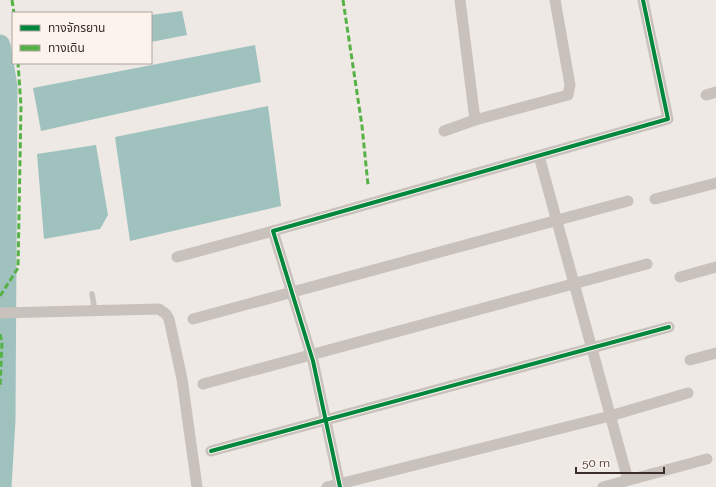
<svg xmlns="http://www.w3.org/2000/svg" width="716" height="487" viewBox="0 0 716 487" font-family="Raleway,'Noto Sans Thai',sans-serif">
<rect width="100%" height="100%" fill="#eee9e4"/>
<g fill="#9fc2bf">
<path d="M182,11L187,35L151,42V15Z"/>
<path d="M255,45L261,82L41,131L33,88Z"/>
<path d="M268,106L281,206L130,241L115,137Z"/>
<path d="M96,145L108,215L100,229L44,239L37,154Z"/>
</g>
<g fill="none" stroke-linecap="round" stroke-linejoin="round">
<path stroke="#9fc2bf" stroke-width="21" d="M0,45L7,86L5,420L1,487"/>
<path stroke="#c8c1bc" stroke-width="5.5" d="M92,294L95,311"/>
<g stroke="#c8c1bc" stroke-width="11">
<path d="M460,0L475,120"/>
<path d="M706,95L716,92"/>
<path d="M444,131L475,120L568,95L570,85L555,0"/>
<path d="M539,156L628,480"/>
<path d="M655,199L716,183"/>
<path d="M177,257L273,231"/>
<path d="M680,277L716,267"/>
<path d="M0,313L159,309L166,314L169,319L182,379L197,487"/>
<path d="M193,319L628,201"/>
<path d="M690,360L716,353"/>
<path d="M203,384L647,264"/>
<path d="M211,451L669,327"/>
<path d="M327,487L610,416L688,393"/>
<path d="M340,487L313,361L273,231L668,119L643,0"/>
<path d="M603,487L707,459"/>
</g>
<g stroke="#56b246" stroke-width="3" stroke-dasharray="6 3" stroke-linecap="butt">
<path d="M12,0L14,13"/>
<path d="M343,0L362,126L368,185"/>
<path d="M0,296L18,268L21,106L18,63"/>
<path d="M0,334L2,342L0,388"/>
</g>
<g stroke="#fbf3ec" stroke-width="6">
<g id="cycleway">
<path d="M211,451L669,327"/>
<path d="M340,487L313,361L273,231L668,119L643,0"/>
</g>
</g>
<use href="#cycleway" stroke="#00873e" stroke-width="4"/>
</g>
<rect x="12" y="12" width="140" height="52" fill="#fbf3ec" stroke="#aea49e"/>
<rect x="20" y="25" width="20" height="6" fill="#00873e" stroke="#aea49e"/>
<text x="48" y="32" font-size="12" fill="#3a2d2a">ทางจักรยาน</text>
<rect x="20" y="45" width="20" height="6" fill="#56b246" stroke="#aea49e"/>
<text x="48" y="52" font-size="12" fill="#3a2d2a">ทางเดิน</text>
<path d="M576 467v6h88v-6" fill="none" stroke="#3a2d2a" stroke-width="2"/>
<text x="582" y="467" font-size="12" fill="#3a2d2a" stroke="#fbf3ec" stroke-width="3" paint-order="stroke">50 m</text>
</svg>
